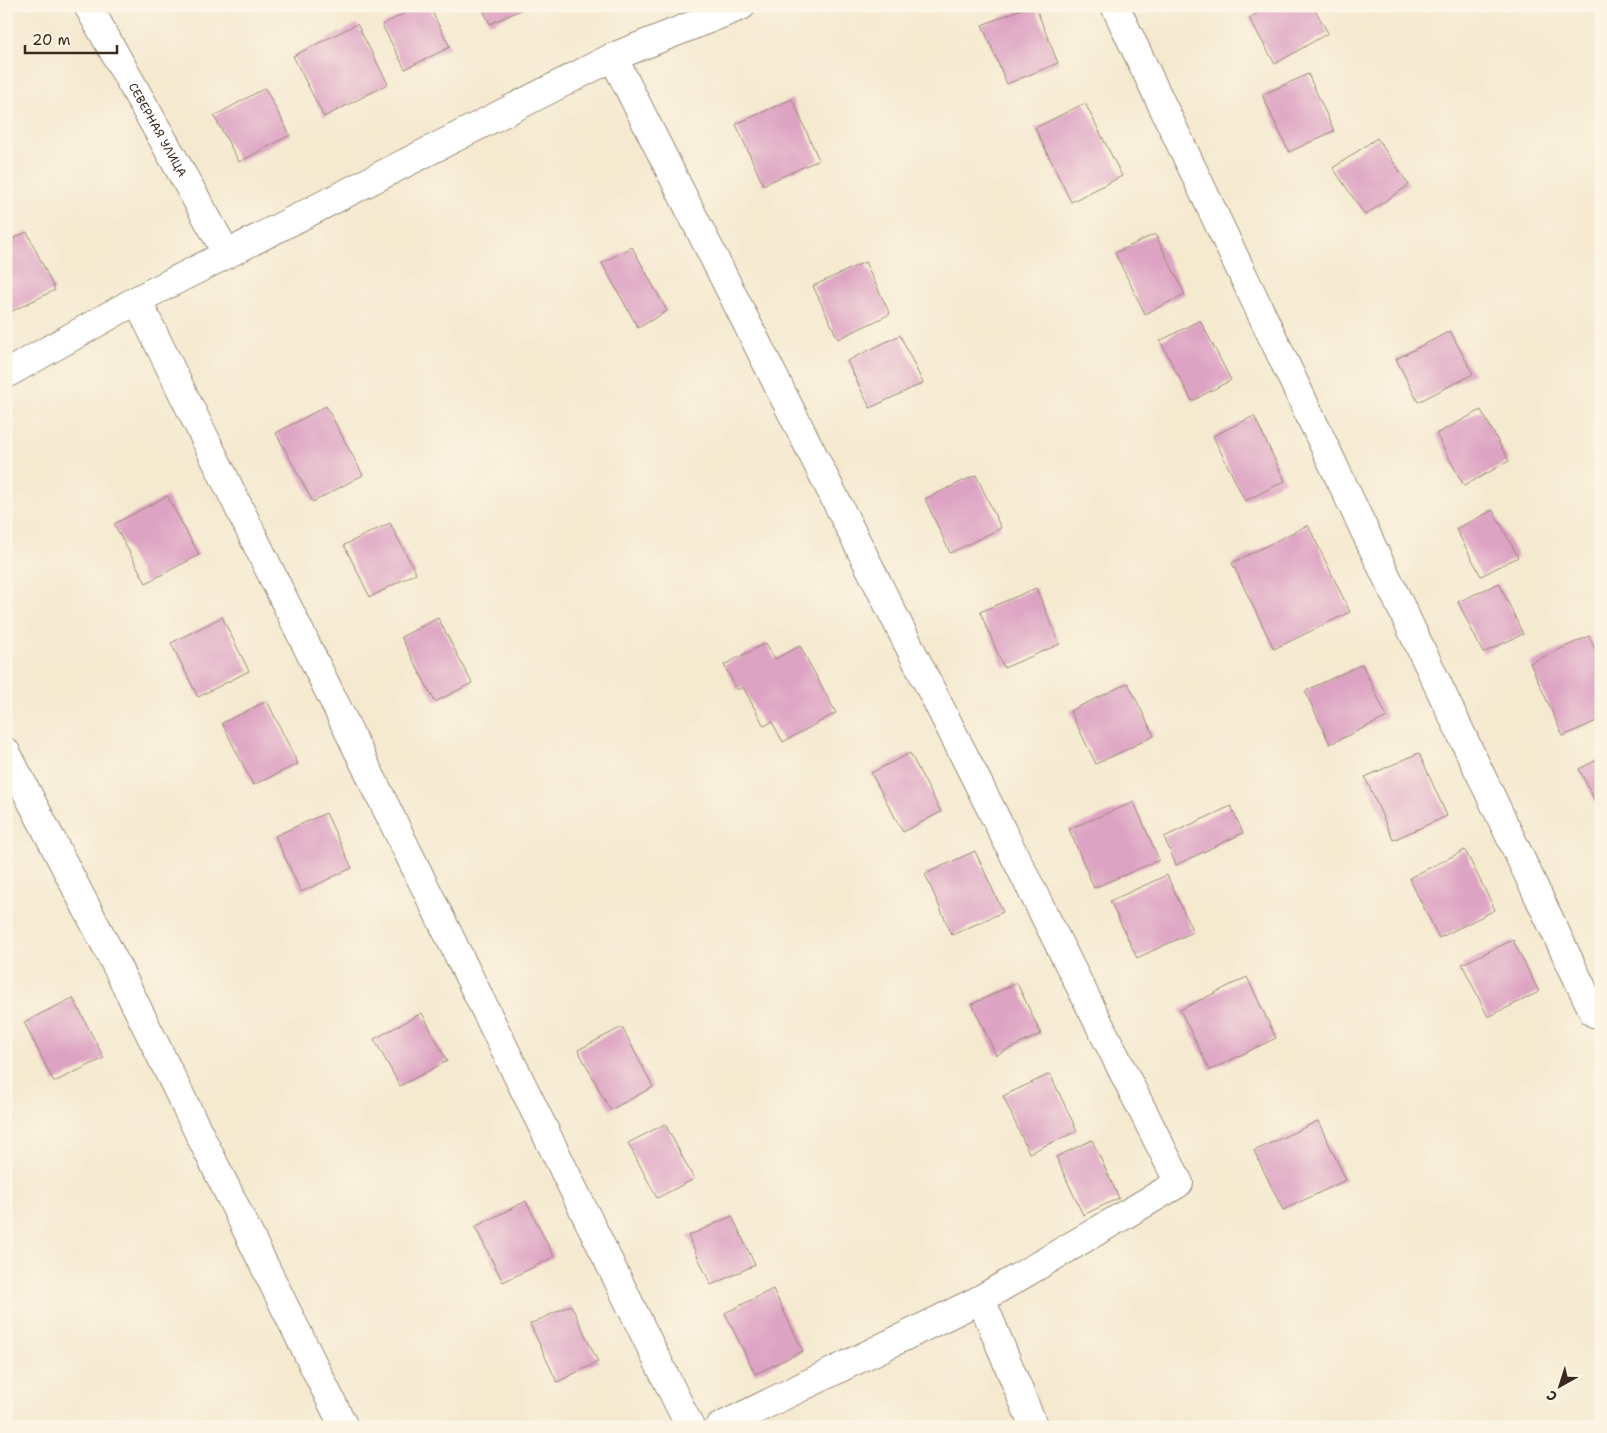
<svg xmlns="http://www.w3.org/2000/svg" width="1607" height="1433" viewBox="0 0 1607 1433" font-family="'Shantell Sans',sans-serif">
<rect width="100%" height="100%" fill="#fcf5e5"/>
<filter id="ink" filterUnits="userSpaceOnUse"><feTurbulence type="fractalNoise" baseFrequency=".02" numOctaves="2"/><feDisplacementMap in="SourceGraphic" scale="10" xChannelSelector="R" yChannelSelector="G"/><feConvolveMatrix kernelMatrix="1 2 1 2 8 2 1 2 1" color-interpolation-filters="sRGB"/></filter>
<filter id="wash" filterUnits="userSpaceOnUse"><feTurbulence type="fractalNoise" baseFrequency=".0096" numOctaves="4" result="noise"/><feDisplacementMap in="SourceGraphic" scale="20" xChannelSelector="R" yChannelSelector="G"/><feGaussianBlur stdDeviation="1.12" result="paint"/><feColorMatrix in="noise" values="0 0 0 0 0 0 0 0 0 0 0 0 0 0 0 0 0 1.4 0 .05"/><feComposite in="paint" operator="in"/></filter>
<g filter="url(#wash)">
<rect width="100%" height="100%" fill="#f5e9d0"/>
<g id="blocks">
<g fill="#dda3c3">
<path d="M418,6H429L450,47L405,69L382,25Z"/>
<path d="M481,6H529L490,24Z"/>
<path d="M1029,6H1035L1058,63L1007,84L982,25Z"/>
<path d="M1269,6H1313L1328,33L1275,64L1249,18Z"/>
<path d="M357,24L388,84L324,117L293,56Z"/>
<path d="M1308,74L1334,131L1289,152L1262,95Z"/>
<path d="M265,88L290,135L239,162L214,116Z"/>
<path d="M792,99L819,160L763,185L736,124Z"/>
<path d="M1085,103L1122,176L1071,202L1035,128Z"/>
<path d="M1377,138L1409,185L1365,215L1333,168Z"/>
<path d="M27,232L55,290L6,314V242Z"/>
<path d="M1155,234L1185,294L1145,314L1115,253Z"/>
<path d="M632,247L667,311L638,328L602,263Z"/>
<path d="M865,262L890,314L838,339L813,286Z"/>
<path d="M1200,320L1231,380L1192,401L1160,341Z"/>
<path d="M1450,331L1473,374L1418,402L1396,359Z"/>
<path d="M900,335L923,383L870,408L847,361Z"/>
<path d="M326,406L363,475L313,502L276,433Z"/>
<path d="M1481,410L1509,461L1464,486L1436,434Z"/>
<path d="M1254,416L1285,481L1245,501L1213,436Z"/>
<path d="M976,475L1001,528L950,553L925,499Z"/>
<path d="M167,496L199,555L146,583L114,524Z"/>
<path d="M1493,510L1518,557L1481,576L1456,529Z"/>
<path d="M390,523L416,573L370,597L344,545Z"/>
<path d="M1308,525L1350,612L1274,649L1232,563Z"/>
<path d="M1499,583L1523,634L1483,653L1458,602Z"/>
<path d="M1036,588L1060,644L1004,668L980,612Z"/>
<path d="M222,617L249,671L198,697L171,643Z"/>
<path d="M438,618L472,683L435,702L401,637Z"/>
<path d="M1589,636L1601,662V719L1563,736L1530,663Z"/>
<path d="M766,643L775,659L800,646L836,713L783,742L772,722L764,726L743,687L737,690L724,665Z"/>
<path d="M1362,664L1387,717L1330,744L1305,691Z"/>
<path d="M1128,683L1154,736L1096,764L1070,711Z"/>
<path d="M267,701L298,764L253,785L222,723Z"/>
<path d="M910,753L941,812L903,832L871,773Z"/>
<path d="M1419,753L1447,816L1393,840L1365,777Z"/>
<path d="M1601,758V813L1579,769Z"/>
<path d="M1134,802L1159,860L1094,888L1069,829Z"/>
<path d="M1231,806L1243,833L1176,865L1164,837Z"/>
<path d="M326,813L352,868L301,892L275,836Z"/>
<path d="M1465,850L1495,910L1439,938L1409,878Z"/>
<path d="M975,851L1003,912L952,935L925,874Z"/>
<path d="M1167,875L1193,932L1137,958L1110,901Z"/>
<path d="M1513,940L1539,992L1488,1017L1462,964Z"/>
<path d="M1247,977L1276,1038L1210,1070L1180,1010Z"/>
<path d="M1017,983L1041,1034L996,1055L972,1004Z"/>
<path d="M73,998L104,1058L54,1082L24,1022Z"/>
<path d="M422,1013L447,1061L400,1086L374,1039Z"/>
<path d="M622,1027L653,1087L610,1110L578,1050Z"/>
<path d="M1050,1074L1077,1131L1029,1153L1003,1096Z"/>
<path d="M1318,1121L1346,1180L1283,1210L1254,1151Z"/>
<path d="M665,1124L694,1179L657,1198L628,1143Z"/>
<path d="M1092,1140L1119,1198L1083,1215L1056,1157Z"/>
<path d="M526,1201L554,1257L503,1282L475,1227Z"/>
<path d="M732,1216L755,1265L711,1285L688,1236Z"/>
<path d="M773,1289L803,1351L755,1374L725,1313Z"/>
<path d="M571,1305L598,1362L557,1382L530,1324Z"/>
</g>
</g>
</g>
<g filter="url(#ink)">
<use href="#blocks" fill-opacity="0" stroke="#988a77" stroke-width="1"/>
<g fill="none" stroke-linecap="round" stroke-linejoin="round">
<g stroke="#988a77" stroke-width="30">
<g id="minor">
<path id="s1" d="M88,6L227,254"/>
<path d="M1115,6L1594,1013"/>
<path d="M613,57L1179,1183L981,1299L720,1427"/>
<path d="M137,300L690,1427"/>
<path d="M6,374L137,300L613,57L741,6"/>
<path d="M6,752L114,961L344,1427"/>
<path d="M981,1299L1034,1427"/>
</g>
</g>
<use href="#minor" stroke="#fff" stroke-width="28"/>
</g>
</g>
<g text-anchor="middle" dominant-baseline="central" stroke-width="4" stroke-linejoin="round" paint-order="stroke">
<g font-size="12" fill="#3b2a1e" stroke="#fcf5e5">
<text stroke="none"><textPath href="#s1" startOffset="142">СЕВЕРНАЯ УЛИЦА</textPath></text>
</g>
</g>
<rect width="1607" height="1433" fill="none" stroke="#fcf5e5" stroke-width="25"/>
<g transform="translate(1560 1386) rotate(219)" stroke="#fcf5e5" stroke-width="4" paint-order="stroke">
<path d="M0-4L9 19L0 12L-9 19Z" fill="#3b2a1e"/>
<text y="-8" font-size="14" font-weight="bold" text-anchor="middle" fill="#3b2a1e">С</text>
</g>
<path d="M25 45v8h92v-8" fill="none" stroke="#3b2a1e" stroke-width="2.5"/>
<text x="32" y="45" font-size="15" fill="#3b2a1e" stroke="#fcf5e5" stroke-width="4" paint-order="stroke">20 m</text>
</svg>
